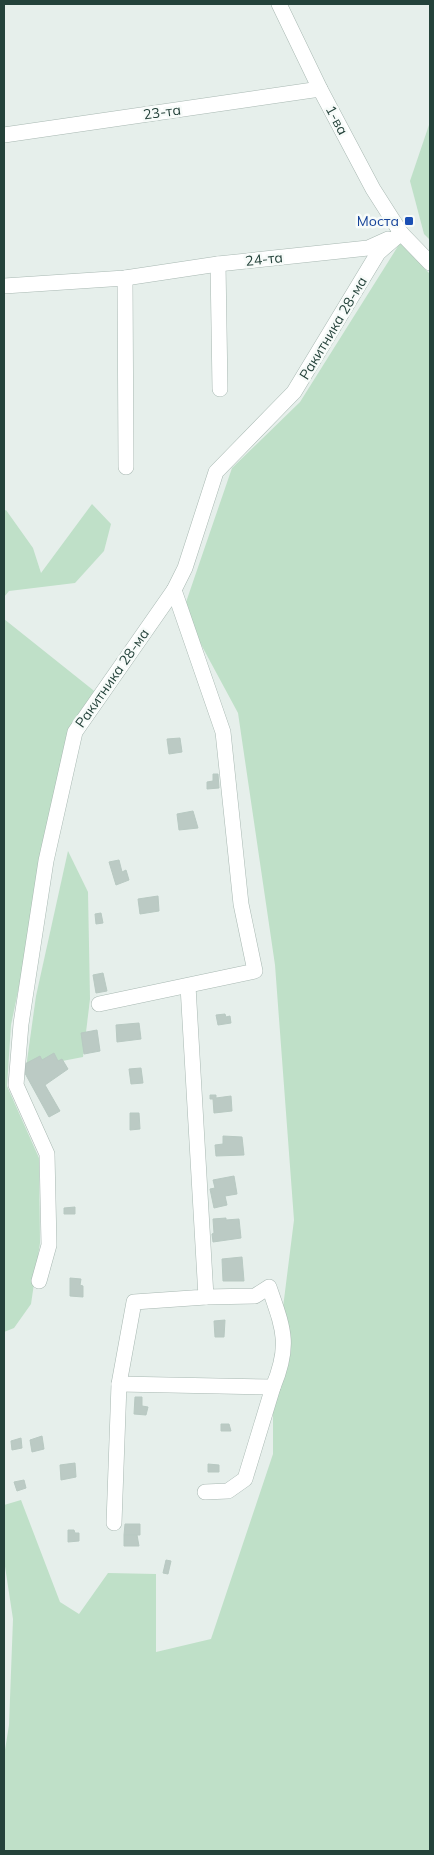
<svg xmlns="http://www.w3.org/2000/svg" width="434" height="1855" viewBox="0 0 434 1855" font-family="Mulish,sans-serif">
<rect width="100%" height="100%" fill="#e6efeb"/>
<g fill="#bfe0c8">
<path d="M430,122V240L424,234L410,181Z"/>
<path d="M400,243L430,274V1851H4V1756L9,1725L13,1619L4,1560V1505L21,1500L60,1602L79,1614L108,1573L156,1574V1652L211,1639L273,1454V1387L294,1220L275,965L238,713L183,611L232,468L300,402Z"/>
<path d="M92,504L111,524L104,551L75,583L9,591L4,597V511L6,510L33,548L41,573Z"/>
<path d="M4,619L98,694L72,730L11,1025L7,1086L39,1158L40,1243L31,1304L14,1328L4,1332Z"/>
<path d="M68,851L88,892L90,999L83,1057L26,1068L36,996Z"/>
</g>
<g fill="#bbcac4" stroke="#b8c9c2">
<path d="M180,738L182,752L169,754L167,739Z"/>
<path d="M213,774H218L219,788L207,789V782L213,781Z"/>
<path d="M193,811L198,828L179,830L177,814Z"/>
<path d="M119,860L122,872L126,870L129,880L116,885L109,862Z"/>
<path d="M158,896L159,911L140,914L138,899Z"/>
<path d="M101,913L103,923L96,924L95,914Z"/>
<path d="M103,973L107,991L96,993L93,975Z"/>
<path d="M225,1014L226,1017L230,1016L231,1023L218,1025L216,1015Z"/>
<path d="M139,1023L141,1039L117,1042L116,1025Z"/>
<path d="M97,1030L100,1051L84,1054L81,1033Z"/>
<path d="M54,1053L58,1061L62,1059L68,1069L45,1085L60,1111L49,1117L21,1066L40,1056L42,1060Z"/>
<path d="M141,1068L143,1083L131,1084L129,1069Z"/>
<path d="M210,1095H216V1098L231,1096L232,1111L214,1113L213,1099H210Z"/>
<path d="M130,1113H139L140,1129L130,1130Z"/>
<path d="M223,1136L242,1137L244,1155L216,1156L215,1145L223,1144Z"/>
<path d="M234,1176L237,1194L225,1196L227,1205L214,1208L210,1189L215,1188L213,1180Z"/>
<path d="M75,1207V1214H64V1208Z"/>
<path d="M226,1218V1220L239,1219L241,1238L213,1242L212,1234L214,1233L213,1219Z"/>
<path d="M242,1257L244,1281H223L222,1259Z"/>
<path d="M70,1278L81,1279L80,1285L83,1286V1297L70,1296Z"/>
<path d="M225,1320L224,1337H215L214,1321Z"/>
<path d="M135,1397H142V1406L148,1407L146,1415L134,1414Z"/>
<path d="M221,1424H229L231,1431H221Z"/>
<path d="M42,1436L44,1449L32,1452L30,1440Z"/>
<path d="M21,1438L22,1448L12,1450L11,1441Z"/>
<path d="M75,1463L76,1477L61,1480L60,1465Z"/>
<path d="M208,1464L219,1465V1472H208Z"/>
<path d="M24,1480L26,1488L17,1491L14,1482Z"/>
<path d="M125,1524H140V1535H124Z"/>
<path d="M68,1530H74L75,1533H79V1541L68,1542Z"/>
<path d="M124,1535H137L139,1546H124Z"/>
<path d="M166,1560L171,1561L168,1574L163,1573Z"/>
</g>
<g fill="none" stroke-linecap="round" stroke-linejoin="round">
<g stroke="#a8b8b2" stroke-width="16">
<g id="minor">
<path d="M279,4L320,89L373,189L401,233L430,263"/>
<path d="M4,135L320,89"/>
<path d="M218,264L220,389"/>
<path d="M125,278L126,467"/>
<path d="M4,286L125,278L218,264L368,248L388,239"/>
<path d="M99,1004L255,971L241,904L223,732L174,590"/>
<path d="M39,1281L49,1245L47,1154L16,1085L21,1024L46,861L75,732L174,590L185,568L216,472L294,392L378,253L401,233"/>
<path d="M119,1384L273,1387C291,1344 283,1328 269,1287L255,1296L206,1297"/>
<path d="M205,1492L228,1491L245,1479L273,1387"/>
<path d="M114,1523L119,1384L134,1302L206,1297L188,986"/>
</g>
</g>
<use href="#minor" stroke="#fff" stroke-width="15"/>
</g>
<rect fill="#1a4fb4" stroke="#f7fbf9" stroke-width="2" x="404" y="216" width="10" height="10" rx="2.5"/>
<g text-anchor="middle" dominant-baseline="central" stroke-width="5" stroke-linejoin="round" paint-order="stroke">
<g font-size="14" fill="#24423a" stroke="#f7fbf9">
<text transform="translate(162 112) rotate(-8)">23-та</text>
<text transform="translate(337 120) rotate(62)">1-ва</text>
<text transform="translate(264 259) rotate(-6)">24-та</text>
<text transform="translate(333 328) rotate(-59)">Ракитника 28-ма</text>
<text transform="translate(112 678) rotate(-55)">Ракитника 28-ма</text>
</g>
<g font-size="14" fill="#164399" stroke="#f7fbf9" text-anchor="end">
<text x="399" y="221">Моста</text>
</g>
</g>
<rect width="434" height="1855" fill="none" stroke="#24423a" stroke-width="10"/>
</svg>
